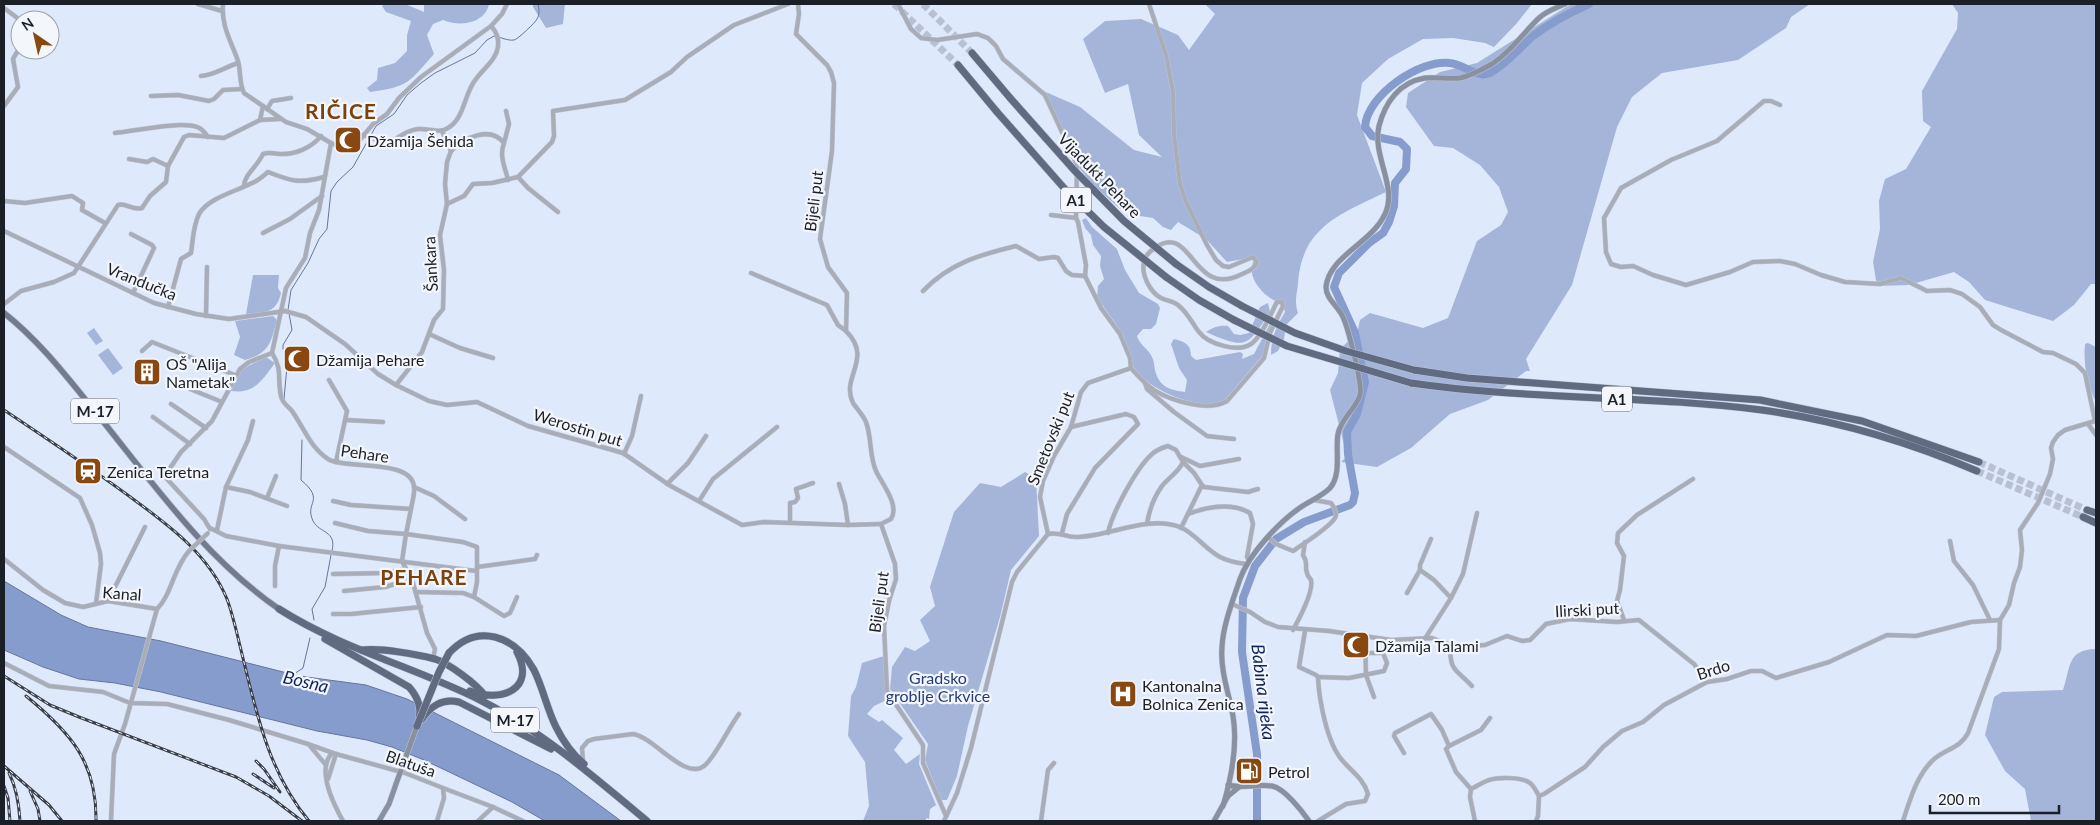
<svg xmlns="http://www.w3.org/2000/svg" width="2100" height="825" viewBox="0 0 2100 825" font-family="Lato,sans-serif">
<rect width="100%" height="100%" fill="#dfe9fc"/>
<g fill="#a4b5d9">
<path d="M385,4H405L424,12V4H489C485,24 459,27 443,20L433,24L427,35L434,54C409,82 409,87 370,92L367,88L377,80L378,68L395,63L407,51V35L411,21L386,12L382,6Z"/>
<path d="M533,4H565L563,24L546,28L533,7Z"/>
<path d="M1205,4H1532L1517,23L1494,47L1485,43L1453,38L1423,39L1388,59L1362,83L1357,115L1386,192C1341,214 1302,226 1298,283C1297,296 1294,300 1298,313L1286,325L1284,339L1278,351L1271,355C1271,338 1276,327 1285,312L1282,302C1270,303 1253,284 1252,273C1251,268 1253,262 1254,257L1227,262L1206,239L1178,222L1171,230L1163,227L1153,218L1134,215L1119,208L1092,184L1077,165L1039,89L1080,107L1134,150L1162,157L1139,135L1128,84L1105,93L1083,39L1105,21L1141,19L1178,35L1189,50L1215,14Z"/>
<path d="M1571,4H1810L1791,17L1786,28L1738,60L1662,73L1632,97L1617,127L1572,285L1526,359L1530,371H1526L1488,400L1450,414L1411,448L1377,467L1341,462L1347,456L1330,390L1338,373L1340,349L1357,333L1360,320L1370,313L1423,328L1448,318L1477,241L1501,225L1508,212L1499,187L1480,165L1453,148L1434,146L1406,107L1408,93L1440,72L1477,63Z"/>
<path d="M1952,4H2096V284H2091L2074,305L2053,321L1985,300L1969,282L1954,272L1909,285L1877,286L1873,262L1880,229L1879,201L1885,179L1906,169L1931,127L1923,121L1922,91L1957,29L1958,13Z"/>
<path d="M1086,218L1092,227L1117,249L1125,270L1139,293L1158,304L1160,308L1156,324L1151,329H1143L1137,336C1139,344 1147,348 1151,355C1154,360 1154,365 1155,370C1159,387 1170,390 1185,392L1187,380L1179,368L1171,344L1174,339C1185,342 1191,344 1191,356L1196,360L1240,352L1243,354L1242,359L1254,354L1272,320C1273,332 1266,342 1264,354L1223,402C1198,411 1144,389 1132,364C1128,354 1127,341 1121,332C1114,320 1104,309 1097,297L1098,286L1104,279L1100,266L1101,256L1093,245L1091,235L1085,228L1082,220Z"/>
<path d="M253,275H279L278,288L281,293C276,314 265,312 246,314Z"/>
<path d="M1268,303L1270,312C1247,347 1247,350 1206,332C1214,327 1219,325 1228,326L1234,334L1240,335L1249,333L1260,307Z"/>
<path d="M273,316L277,320C271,342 270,353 245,360L234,355L240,337L235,321Z"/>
<path d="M94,328L103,341L96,345L87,333Z"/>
<path d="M2088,343L2096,347V402C2087,386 2083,361 2085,344Z"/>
<path d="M108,348L123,368L113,375L98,355Z"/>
<path d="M266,357L275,363C262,380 255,394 231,391L242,369Z"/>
<path d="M1025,472L1036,478L1039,536L1011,570L1000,617L968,726L957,776L947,800H941L925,760L928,744L890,689L892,667L905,647L915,651L930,641L920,620L935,606L930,587L954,512L980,483L1001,487Z"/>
<path d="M2096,649V821H2031L2025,789L2005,771L1985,735L1994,697L2002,692L2063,690C2071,666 2067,650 2096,649Z"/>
<path d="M884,656L889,699L874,706L867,714L879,722L882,720L903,738L894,750L906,764L920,754L919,764L936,805L930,809L929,819L926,818V821H863L869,806L865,762L848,736L851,696L856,687L862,663Z"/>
</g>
<path fill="#869ccd" stroke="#66769b" d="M4,581L61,615L88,627L161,641L299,676L366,685L407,699L559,775L621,821H545L512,802L424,760L392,747L367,740L317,731L161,692L115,683L79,679L43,667L4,650Z"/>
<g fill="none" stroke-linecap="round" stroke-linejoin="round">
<g stroke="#66769b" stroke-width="1">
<path d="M288,310L291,290L308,263L319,239L327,229L331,191L337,182L353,167L376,126L394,114L407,95L421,83L435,73L475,53L487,40L494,36C500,37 508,41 514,40C517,40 536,22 537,19C540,14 539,9 538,4"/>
<path d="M283,349V345L292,330L289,313"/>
<path d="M284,399L287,366"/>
<path d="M302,440L301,480C326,501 304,502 313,521C320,534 337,530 332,551"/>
<path d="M314,620L312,609L325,587L331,555"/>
<path d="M294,674L303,668L310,638"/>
</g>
<path stroke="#869ccd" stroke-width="8" d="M1257,821V754L1242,652L1243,598L1255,566L1276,539L1304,522L1350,505L1353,502L1355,493L1348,454L1347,432L1357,414L1365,382L1355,333L1334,287L1339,273L1369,243L1383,233L1389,222L1394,206L1395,183L1406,169L1407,149L1400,142L1372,136L1365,127C1367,95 1420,59 1450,63C1463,64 1478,79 1490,73C1508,63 1518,49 1533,36C1551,22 1569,13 1589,4"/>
<g stroke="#b8c1d1" stroke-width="7" stroke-dasharray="7 3.5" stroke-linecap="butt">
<path d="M894,4L958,65"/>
<path d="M923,4L972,53"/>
<path d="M1979,462L2087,510"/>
<path d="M1977,471L2083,517"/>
</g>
<g stroke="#bcc5d6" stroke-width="5">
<g id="street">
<path d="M198,4L222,11"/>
<path d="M223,4C221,26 231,41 238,61C241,72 239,83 244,93L286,122L307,129L331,143L319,210L310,233L305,258L286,288L272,353"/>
<path d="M798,4L799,14L796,34L827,65L831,72L834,83L832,151L820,239L828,267L847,293L846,331C874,359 840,377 853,403C857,409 863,415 866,422C872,438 869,455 876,471C882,484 900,505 891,519L881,524L895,564L896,579L889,601L884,626L887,691L923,745V763L946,816"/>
<path d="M898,4L911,29L921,38L937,40L977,34L988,38L996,46L1003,59L1045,95L1077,165L1076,218"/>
<path d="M4,8L20,20"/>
<path d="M201,76C215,75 225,67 238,63"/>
<path d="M151,96L178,95L209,101L214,99L223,90L242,89"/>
<path d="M1780,105L1771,101H1764L1717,141L1671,160L1621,188L1604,218L1606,252L1611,264L1621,267L1633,266L1653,275L1686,285L1730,272L1753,262L1780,261L1795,264L1821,275L1845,282L1880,284L1901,278L1927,291L1950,290L1962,294L1980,307L1993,325L2001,330L2043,352L2053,353L2076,364L2085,373L2095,421"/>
<path d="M4,106L18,87L13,59L20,47"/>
<path d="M267,109L272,101L291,98"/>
<path d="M260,120L263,106"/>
<path d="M115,133C136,131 179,121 197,127C202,128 205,133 208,137"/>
<path d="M363,135L387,144C397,139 406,130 418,129C428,128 439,134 448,128C465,118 464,93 476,79C483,69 496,60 498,47C499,39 497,32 491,26"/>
<path d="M331,143L343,148L354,147L373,124L387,114L399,98L421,77L491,26L502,14L507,4"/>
<path d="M504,143L509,124L506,111"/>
<path d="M451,151C464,138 490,125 504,143C499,156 505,167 508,180"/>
<path d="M129,159L147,162L153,159L168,166"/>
<path d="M518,177L528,188L558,212"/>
<path d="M244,186C244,175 257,167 263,154C268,152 273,153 279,154C295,155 311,148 321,136"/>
<path d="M4,201L25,203L72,196L83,203L82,210L105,223"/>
<path d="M447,204L464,196L473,184L492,183L518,177L552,142L554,136L553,111L625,100L671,72L687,57L734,25L788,4"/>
<path d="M1051,215L1076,218L1078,222L1086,265L1085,276"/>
<path d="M4,231L154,303L196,314L229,319L285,311L306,317L345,344L378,374L396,385L429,401L447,405L477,402L528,426L623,453L669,485L742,525L764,522L848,525L881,524"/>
<path d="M263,233L290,219L322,196"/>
<path d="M131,234L152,245L154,248L133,293"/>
<path d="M751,273L827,305L838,325L846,331"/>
<path d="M923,291C950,263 979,255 1016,246L1039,259L1054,257L1058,258L1066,271L1072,275L1085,276L1101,308L1120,334L1130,358L1131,368"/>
<path d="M4,304L21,291L54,282L74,273L118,205C126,202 132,211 142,208L150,196L166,182L168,166L184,137L189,135L224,138L260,120L280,119"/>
<path d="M168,307L181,259L191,253C193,240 193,226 199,214C208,198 237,191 252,183C258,181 263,176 268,172C291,181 299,184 324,177"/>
<path d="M206,316L207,267"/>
<path d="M429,334L460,348L493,358"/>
<path d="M142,351L152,342L235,375"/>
<path d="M272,353C283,370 277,379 281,396C282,403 288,406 292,411C304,428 310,447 328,459C345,470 412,458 414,487C415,494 412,502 411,509L351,505L333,501"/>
<path d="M329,380L347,411L336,462"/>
<path d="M1145,383L1147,389L1174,412L1207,436L1234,439"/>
<path d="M396,385L422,352L434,320L443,309L444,270L440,235L447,204L445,184L447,162L451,151L442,131"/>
<path d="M190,389L222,402"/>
<path d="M171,404L206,428"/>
<path d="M153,417L190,444"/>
<path d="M346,420L383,422"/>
<path d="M2088,424L2096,435"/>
<path d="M4,447L80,498L92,525L100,553L101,564L96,603"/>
<path d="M624,454L632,436L641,396"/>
<path d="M1181,457L1200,466L1239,459"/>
<path d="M667,484L688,463L706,436"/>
<path d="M839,484L845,504L848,525"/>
<path d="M1202,485L1204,487L1248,492L1258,489"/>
<path d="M226,487L250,492L287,506"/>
<path d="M414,487L434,496L465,519"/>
<path d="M267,498L276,476"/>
<path d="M699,501L713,479L777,427"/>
<path d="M411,509L406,534L463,542L477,547V582L474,597L504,616L510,613L517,597"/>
<path d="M1188,514C1207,507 1231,502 1250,513L1253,524L1247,557L1249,560"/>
<path d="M790,522V503L795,502L798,498L796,489L813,483"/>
<path d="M335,523L368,531L406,534L402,561L413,583L427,633L435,649L433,659"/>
<path d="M210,528L226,536L279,546L476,571"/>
<path d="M1181,528L1202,485L1194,473L1183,462"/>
<path d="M210,529L204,519L167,479L166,474L181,452L212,421L240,369L249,362L272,353"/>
<path d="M217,530L226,487L248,440L253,421"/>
<path d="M1062,533L1067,514L1095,468L1138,424L1134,417L1126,414L1071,427"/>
<path d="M1108,533C1112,513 1136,469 1151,455C1156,450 1161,448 1168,446L1176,450L1183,462C1179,472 1169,477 1162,486C1154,497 1149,511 1147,524"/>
<path d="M1048,534L1040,497L1043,481L1054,456L1071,427L1081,392L1088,383L1131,368C1138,376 1145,384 1154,390C1171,401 1209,412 1227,401L1264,358L1270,333L1283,306L1282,302H1277C1271,313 1261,338 1251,344C1238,353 1208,344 1199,332C1192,323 1188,313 1178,305C1173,301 1167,301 1161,298C1150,292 1141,275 1144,262C1145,256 1150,251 1155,248C1192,221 1192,298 1240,275C1247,272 1255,269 1257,262L1253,257L1229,267L1223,266L1216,260L1207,245L1186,202L1180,184L1174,134L1173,92L1166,55L1149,4"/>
<path d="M1269,538L1276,544L1293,551C1303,544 1329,528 1335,518C1338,513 1334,507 1331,503L1314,500"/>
<path d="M1950,541L1954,561L1973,585L1990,620"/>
<path d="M4,559L43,590L65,603L83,607L108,601L157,609C172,594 173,569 189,551"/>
<path d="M477,567L535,559L537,555"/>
<path d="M1420,570V565L1431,539"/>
<path d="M333,574L387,573L406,569"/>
<path d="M275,586V566L279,546"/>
<path d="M344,591L385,587L412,579"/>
<path d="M416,592L463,593L474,597"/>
<path d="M1407,593L1420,570L1434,580L1451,598L1426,637"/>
<path d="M1451,598L1463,574L1477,513"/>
<path d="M108,601L145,527"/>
<path d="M1232,604L1250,612L1265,622L1278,627L1329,631L1391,640L1432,638L1456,647L1485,645L1507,636L1522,641L1530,640L1546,624L1570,619L1617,622L1639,620L1694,664L1707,682"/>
<path d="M333,614H351L421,607"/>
<path d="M1624,620L1617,601L1620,590L1624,556L1617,543L1618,533L1637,515L1693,479"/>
<path d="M2000,620L2009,605L2014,583L2020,567L2022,550L2020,530L2038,503L2050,474L2053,459L2051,448L2053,442L2058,435L2065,430L2095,421"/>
<path d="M1293,630C1299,619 1314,592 1311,580C1310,578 1307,576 1307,573C1304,565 1309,564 1303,555L1305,542"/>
<path d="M1305,631L1299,667L1316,675L1318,677C1319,700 1327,743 1342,760C1351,771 1364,779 1368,794L1365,801L1346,804L1318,821"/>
<path d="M1365,637L1366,675L1374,697"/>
<path d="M1450,645C1450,672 1455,668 1472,686"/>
<path d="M4,663L49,686L103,692L130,703L167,704L229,720L308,744L336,754L405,773L443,788L444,798L437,821"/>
<path d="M1318,677L1349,678L1384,671L1387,663L1383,653H1365"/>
<path d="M310,746L326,765"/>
<path d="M1449,746L1481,730L1490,718"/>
<path d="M332,753C316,770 334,805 343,821"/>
<path d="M1404,753L1394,736L1395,733L1431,714L1442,730L1449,746L1446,749L1456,772L1471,789"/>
<path d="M583,761L582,748L588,741L594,739L633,734C654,737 685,781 704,766C714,759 729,727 739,714"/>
<path d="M328,779L336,754"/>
<path d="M443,788L493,807L478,821"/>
<path d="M493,807L523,821"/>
<path d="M111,821L114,754L125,724L157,609"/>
<path d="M944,821L957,793L971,748L1012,582L1017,572L1048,534C1059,531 1067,538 1078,537C1111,536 1147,515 1180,527C1196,534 1205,549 1220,557C1228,561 1237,563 1246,564"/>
<path d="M1041,821L1048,770L1054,763"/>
<path d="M1475,821L1470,797L1471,789C1477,786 1483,782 1489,780C1499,777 1522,777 1530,783C1534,786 1536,791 1539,796L1544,794L1585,767L1603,747L1622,731L1643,722L1664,705L1707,682L1727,679L1751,671H1762L1776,678L1829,662L1887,635L1916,636L1971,622L2000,620"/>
<path d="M1536,821L1538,816L1539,796"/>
<path d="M1903,821C1910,800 1916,777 1932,761C1944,749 1960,749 1968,733L1999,649L2000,620"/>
</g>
</g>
<g stroke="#bcc5d6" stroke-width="6">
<g id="secondary">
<path d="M1228,785C1243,789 1257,784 1272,786C1284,788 1302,811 1309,821"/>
<path d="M1223,806C1231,779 1238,745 1233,716C1229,694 1220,670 1222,647C1223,625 1233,600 1240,579C1249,554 1279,522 1301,507C1310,501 1322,496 1330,488C1342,474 1335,450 1338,434C1341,418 1356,409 1360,395C1363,385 1348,328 1343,317C1338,306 1326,299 1326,287C1329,256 1372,243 1385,214C1398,187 1372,157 1379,126C1385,103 1399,82 1425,78C1436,77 1448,79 1460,78C1471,76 1483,69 1492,64C1511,52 1523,33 1539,18C1546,11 1556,8 1565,4"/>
<path d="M379,821L389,804L396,784"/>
<path d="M1214,821L1228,796L1239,787"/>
</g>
</g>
<g stroke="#bcc5d6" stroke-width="7">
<path id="primary" d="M4,313C37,339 63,372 89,404C148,476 202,556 279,609"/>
</g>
<g stroke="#bcc5d6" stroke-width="8">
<g id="highway">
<path d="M972,53L1011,99"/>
<path d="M958,65L997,112"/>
<path d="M1176,264L1209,287L1242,306"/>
<path d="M1166,277L1199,300L1234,320"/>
<path d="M1414,370L1467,378L1760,400L1862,421L1979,462"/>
<path d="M1411,383C1527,400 1646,395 1762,410C1835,420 1909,442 1977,471"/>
<path d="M2087,510L2096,513"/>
<path d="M2083,517L2096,523"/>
<path d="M279,609C342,649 414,667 480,700C542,731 594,777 647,821"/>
<path d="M325,639L409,687C417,696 422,706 419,719"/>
<path d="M362,650C381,648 416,654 435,659C448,663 477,684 485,696"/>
<path d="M449,653C478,622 515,636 534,670C543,688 547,709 556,727C563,741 572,754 584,764"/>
<path d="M470,691C502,703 536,689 517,652"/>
<path d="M421,720C431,706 442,698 459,702L551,749"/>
</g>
</g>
<use href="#street" stroke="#a8adb8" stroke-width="4"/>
<use href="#secondary" stroke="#8991a0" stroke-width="5"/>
<use href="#primary" stroke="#737c8f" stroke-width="5.5"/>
<use href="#highway" stroke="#606a80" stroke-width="7"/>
<g stroke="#3a3f49" stroke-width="3">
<g id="rail">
<path d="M4,410C46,438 88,466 129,496C167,524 208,553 227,599C233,615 237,634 241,650C256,711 268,772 309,821"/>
<path d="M4,676L50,705L79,717L236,777L269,796L302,821"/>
<path d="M26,696C70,732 97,762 96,821"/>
<path d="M256,761L264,769L280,792"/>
<path d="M4,766L49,805L62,821"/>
<path d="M9,773C17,789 19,804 20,821"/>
<path d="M253,774L274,788"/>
<path d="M4,786L8,798L10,821"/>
<path d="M30,791L38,809L40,821"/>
</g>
</g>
<use href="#rail" stroke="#f3f6fb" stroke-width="1" stroke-dasharray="4" stroke-linecap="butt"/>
<g stroke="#bcc5d6" stroke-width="5" stroke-linecap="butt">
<path id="street-bridge" d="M189,551L208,533"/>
</g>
<g stroke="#bcc5d6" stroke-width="6" stroke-linecap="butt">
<path id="secondary-bridge" d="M396,784L417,726"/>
</g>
<g stroke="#bcc5d6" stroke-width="8" stroke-linecap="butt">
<g id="highway-bridge">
<path d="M1011,99L1074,170L1124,221L1176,264"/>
<path d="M997,112L1064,188L1104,227L1166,277"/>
<path d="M1242,306L1295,333L1346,351L1414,370"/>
<path d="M1234,320L1287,346L1411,383"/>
<path d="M417,726L439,672L449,653"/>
</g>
</g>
<use href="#street-bridge" stroke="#a8adb8" stroke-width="4"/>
<use href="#secondary-bridge" stroke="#8991a0" stroke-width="5"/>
<use href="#highway-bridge" stroke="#606a80" stroke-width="7"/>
</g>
<defs>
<g id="mosque-square" transform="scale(1.4375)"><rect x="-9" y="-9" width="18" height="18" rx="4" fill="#884810" stroke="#f3f6fb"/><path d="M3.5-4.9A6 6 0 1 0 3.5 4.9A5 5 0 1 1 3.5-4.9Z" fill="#fff"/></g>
<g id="building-square" transform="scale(1.4375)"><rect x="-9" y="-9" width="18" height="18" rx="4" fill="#884810" stroke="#f3f6fb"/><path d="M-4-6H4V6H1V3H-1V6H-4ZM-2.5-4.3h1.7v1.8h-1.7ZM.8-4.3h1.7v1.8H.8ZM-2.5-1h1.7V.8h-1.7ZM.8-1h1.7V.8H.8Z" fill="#fff"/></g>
<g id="station-square" transform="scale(1.4375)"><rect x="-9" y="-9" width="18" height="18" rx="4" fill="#884810" stroke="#f3f6fb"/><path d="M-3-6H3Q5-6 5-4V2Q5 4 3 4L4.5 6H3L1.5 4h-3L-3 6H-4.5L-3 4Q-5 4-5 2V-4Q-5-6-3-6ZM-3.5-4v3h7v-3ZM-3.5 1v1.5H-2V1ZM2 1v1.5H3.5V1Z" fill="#fff"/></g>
<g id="hospital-square" transform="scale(1.4375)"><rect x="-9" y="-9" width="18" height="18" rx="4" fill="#884810" stroke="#f3f6fb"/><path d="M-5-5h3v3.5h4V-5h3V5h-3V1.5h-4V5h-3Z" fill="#fff"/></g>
<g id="fuel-square" transform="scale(1.4375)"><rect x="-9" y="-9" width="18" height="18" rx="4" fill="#884810" stroke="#f3f6fb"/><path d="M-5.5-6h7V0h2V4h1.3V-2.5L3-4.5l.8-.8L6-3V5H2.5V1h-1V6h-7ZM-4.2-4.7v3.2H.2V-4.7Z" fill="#fff"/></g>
</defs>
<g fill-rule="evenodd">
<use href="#mosque-square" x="348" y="140"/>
<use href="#mosque-square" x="297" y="359"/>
<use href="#building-square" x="147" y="372"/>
<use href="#station-square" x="88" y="471"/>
<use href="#mosque-square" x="1356" y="645"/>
<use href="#hospital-square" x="1123" y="694"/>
<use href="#fuel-square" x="1249" y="771"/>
</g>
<g text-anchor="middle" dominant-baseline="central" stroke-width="4.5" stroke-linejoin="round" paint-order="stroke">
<g fill="#f3f6fb" stroke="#5c6067" stroke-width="1">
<rect x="1061" y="187.5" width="30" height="25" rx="4"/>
<rect x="1602" y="386.5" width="30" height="25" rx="4"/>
<rect x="71" y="398.5" width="48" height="25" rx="4"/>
<rect x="491" y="707.5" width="48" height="25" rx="4"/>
</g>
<g font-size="15" font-weight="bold" fill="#1b1f27">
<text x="1076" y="200">A1</text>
<text x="1617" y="399">A1</text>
<text x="95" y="411">M-17</text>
<text x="515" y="720">M-17</text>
</g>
<g font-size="16" fill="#1b1f27" stroke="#f3f6fb" text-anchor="start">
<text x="367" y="140">Džamija Šehida</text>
<text x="316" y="359">Džamija Pehare</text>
<text x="166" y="363">OŠ "Alija<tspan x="166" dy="18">Nametak"</tspan></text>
<text x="107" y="471">Zenica Teretna</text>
<text x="1375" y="645">Džamija Talami</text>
<text x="1142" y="685">Kantonalna<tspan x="1142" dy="18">Bolnica Zenica</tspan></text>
<text x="1268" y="771">Petrol</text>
</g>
<g font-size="16" fill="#1b1f27" stroke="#f3f6fb">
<text transform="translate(1100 175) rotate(46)">Vijadukt Pehare</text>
<text transform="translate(813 201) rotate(-83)">Bijeli put</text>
<text transform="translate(430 264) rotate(-93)">Šankara</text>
<text transform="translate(142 281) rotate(22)">Vrandučka</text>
<text transform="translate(578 427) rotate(17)">Werostin put</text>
<text transform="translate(1050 438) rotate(-68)">Smetovski put</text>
<text transform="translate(365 453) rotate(8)">Pehare</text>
<text transform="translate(122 593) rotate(4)">Kanal</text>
<text transform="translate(878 602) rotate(-82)">Bijeli put</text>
<text transform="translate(1587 609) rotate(-3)">Ilirski put</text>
<text transform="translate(1713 669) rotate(-18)">Brdo</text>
<text transform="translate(411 763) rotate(19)">Blatuša</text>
</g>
<g font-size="16" fill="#253c79" stroke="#f3f6fb">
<text x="938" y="677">Gradsko<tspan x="938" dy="18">groblje Crkvice</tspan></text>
</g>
<g font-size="18" font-style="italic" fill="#0f235d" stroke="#f3f6fb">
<text transform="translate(306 681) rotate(13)">Bosna</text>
<text transform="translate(1264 692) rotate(83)">Babina rijeka</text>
</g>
<g font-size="21" font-weight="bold" letter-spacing="1" fill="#7b410f" stroke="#f3f6fb">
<text x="341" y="110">RIČICE</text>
<text x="424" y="576">PEHARE</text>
</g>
</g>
<rect width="2100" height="825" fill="none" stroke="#1b1f27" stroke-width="10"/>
<g transform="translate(35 35) rotate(326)"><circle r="24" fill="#f3f6fb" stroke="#9da0a6"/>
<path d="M0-4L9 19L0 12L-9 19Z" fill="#884810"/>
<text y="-8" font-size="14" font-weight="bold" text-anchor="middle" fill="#1b1f27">N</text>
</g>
<path d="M1930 805v8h129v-8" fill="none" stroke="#1b1f27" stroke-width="2.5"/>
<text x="1938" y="805" font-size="15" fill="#1b1f27" stroke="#f3f6fb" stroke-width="4" paint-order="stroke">200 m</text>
</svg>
